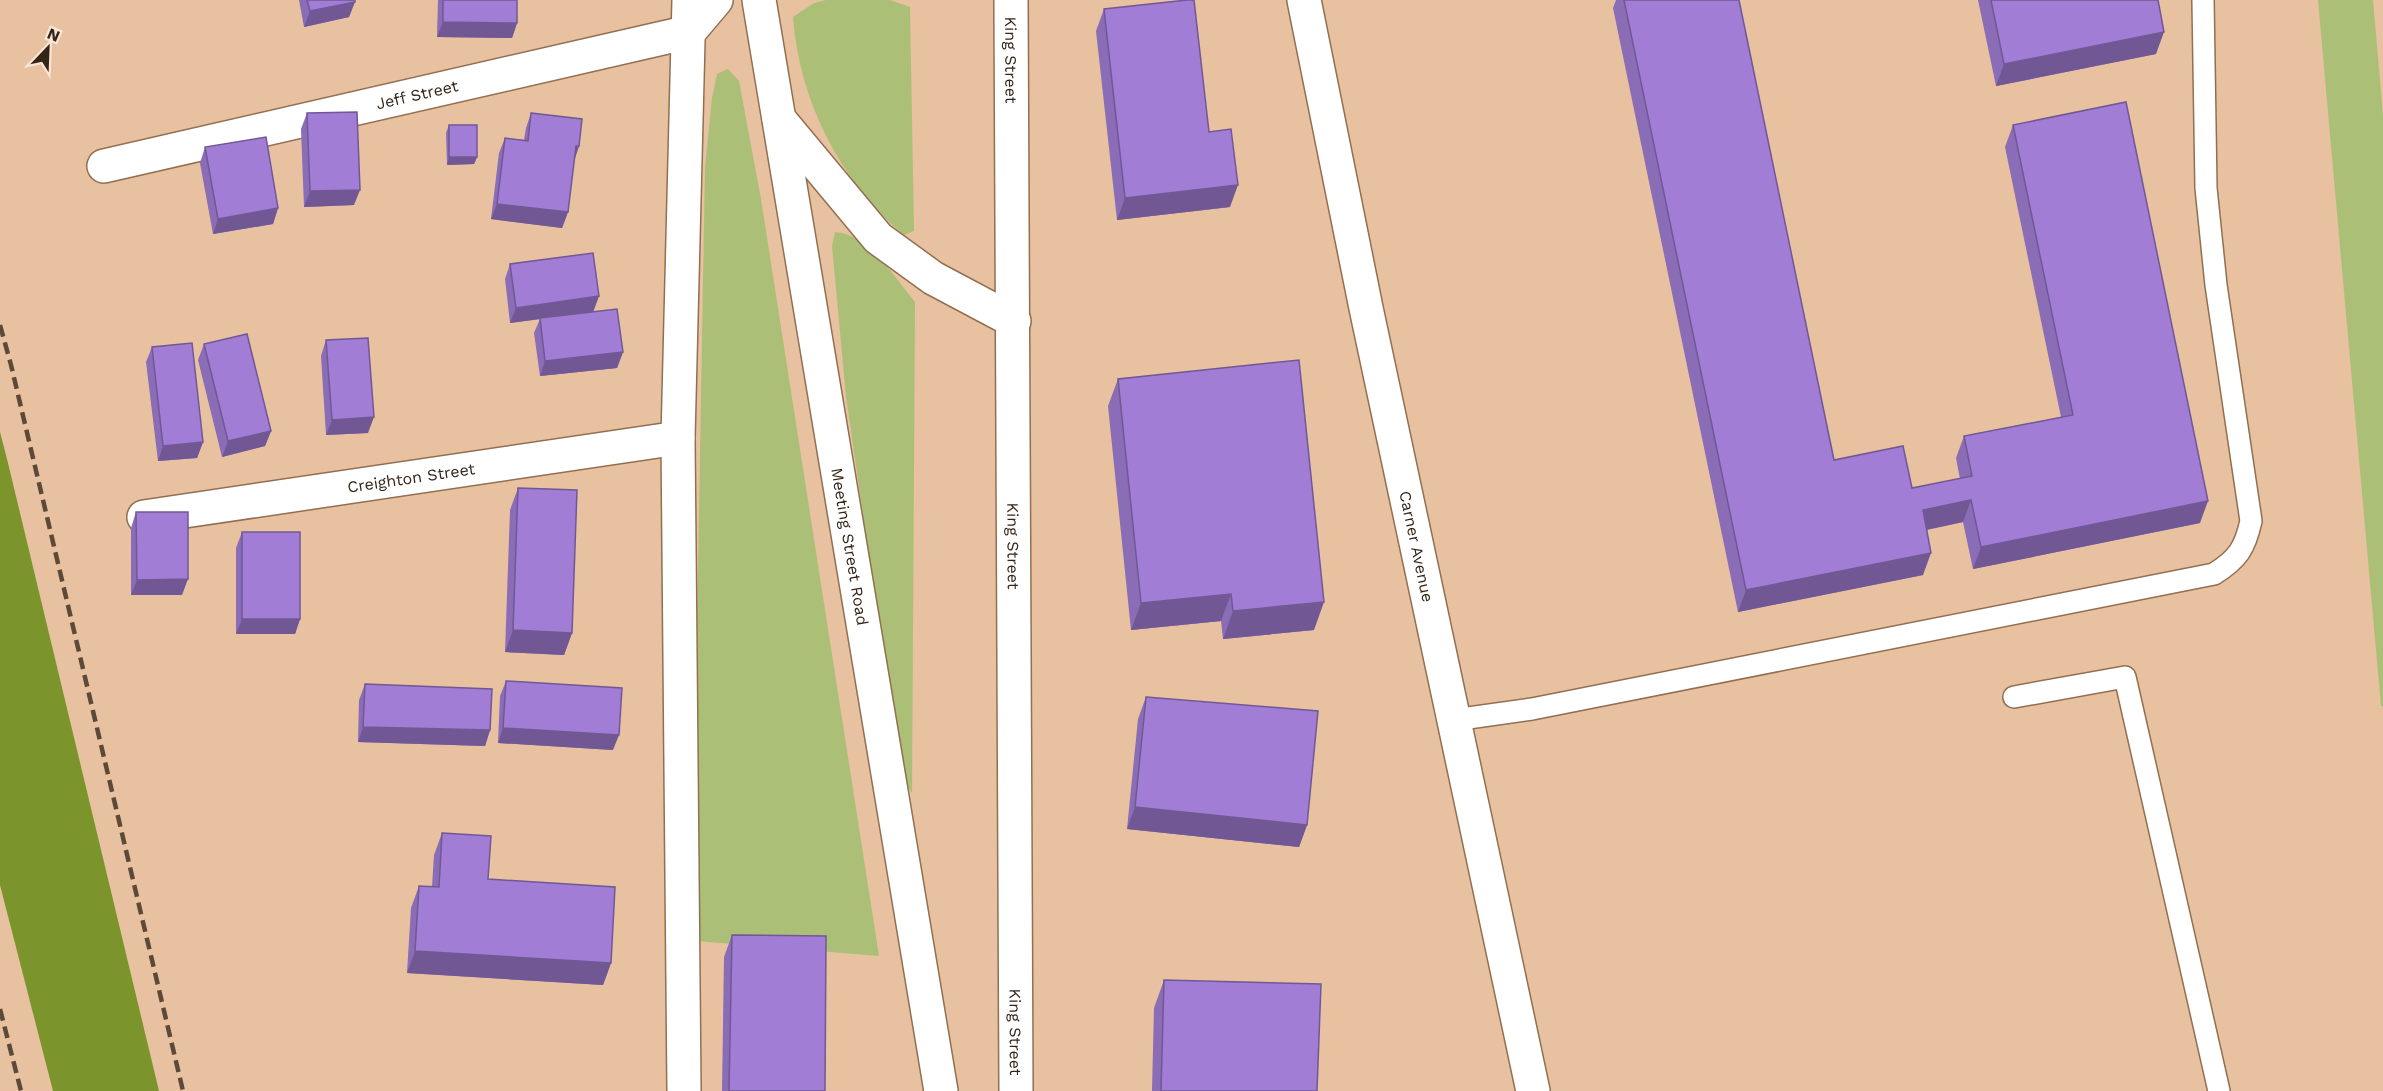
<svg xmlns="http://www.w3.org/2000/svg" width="2383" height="1091" viewBox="0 0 2383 1091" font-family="'Work Sans',sans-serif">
<rect width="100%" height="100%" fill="#e7c1a0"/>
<g fill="#abbf77">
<path d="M826,0H890L910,7L914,231L904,235C840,182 799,100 793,17L814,3Z"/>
<path d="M2318,0H2373L2383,115V706H2381Z"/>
<path d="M728,69L739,81L761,199L879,956L697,941L695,740L705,168L712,98L717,74Z"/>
<path d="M835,232C868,234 895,278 915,302L912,793L905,783L887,682L846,396L832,246Z"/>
</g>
<path fill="#7b942b" d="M0,432L8,463L159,1091H53L0,885Z"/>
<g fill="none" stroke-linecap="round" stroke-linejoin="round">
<g stroke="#926f51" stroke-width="24">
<g id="lane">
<path d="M2014,697L2125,677L2219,1091"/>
<path d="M1454,720L1532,709L2214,574C2238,559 2245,548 2251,521L2216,285L2206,188L2203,0"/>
</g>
</g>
<g stroke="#926f51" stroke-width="36">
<g id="street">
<path id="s1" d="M759,0L941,1091"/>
<path d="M779,119L878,238L933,278L1014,321"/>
<path id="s2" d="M104,166L689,32L716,0"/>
<path id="s3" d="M144,517L678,438"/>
</g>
</g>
<g stroke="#926f51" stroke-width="36">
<path id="secondary" d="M684,1091L678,438L689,0"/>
</g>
<g stroke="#926f51" stroke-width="36">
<g id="primary">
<path id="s4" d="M1011,0L1016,1091"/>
<path id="s5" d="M1304,0L1366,308L1533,1091"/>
</g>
</g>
<use href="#lane" stroke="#fff" stroke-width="21"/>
<use href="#street" stroke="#fff" stroke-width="33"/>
<use href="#secondary" stroke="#fff" stroke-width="33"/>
<use href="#primary" stroke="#fff" stroke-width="33"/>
<g stroke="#5d4938" stroke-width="4.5" stroke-dasharray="12 6" stroke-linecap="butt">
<path d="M0,325L11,365L183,1091"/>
<path d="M0,1009L21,1091"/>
</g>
</g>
<g fill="#8a6cb7">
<path d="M299,0H355L349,17L304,27Z"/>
<path d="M438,0H517V23L512,38L437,37Z"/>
<path d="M1616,0H1739L1834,460L1912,488L1960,479L1956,458L1964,436L2061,417L2005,147L2013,125L2200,523L1973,569L1963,522L1927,530L1923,575L1738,612L1613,8Z"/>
<path d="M1978,0H2158L2156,54L1996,86Z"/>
<path d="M1104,9L1209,132L1230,207L1117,220L1096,31Z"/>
<path d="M307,113L354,205L304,207L301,129Z"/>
<path d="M531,113L579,146L574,161L568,212L562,228L491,219L499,153L505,138L524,140L526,128Z"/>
<path d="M449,125L477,157L474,164L447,165L446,133Z"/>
<path d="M205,147L278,208L273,224L213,234L200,163Z"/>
<path d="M510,264L599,296L593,312L623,352L617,368L540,376L534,333L540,319L510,323L505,279Z"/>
<path d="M326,340L368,433L326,435L321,356Z"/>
<path d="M204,344L271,431L265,446L222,457L198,360Z"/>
<path d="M152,347L203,442L197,458L158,461L146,362Z"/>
<path d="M1118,379L1314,630L1223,639L1221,621L1131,630L1108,406Z"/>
<path d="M518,488L572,633L564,655L505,652L510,510Z"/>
<path d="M136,512L182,595H131V528Z"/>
<path d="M242,532L300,619L295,634H236V548Z"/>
<path d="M506,681L613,750L498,743L500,696Z"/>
<path d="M365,684L490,730L485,746L358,742L359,700Z"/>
<path d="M1146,697L1307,825L1299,847L1127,829L1138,719Z"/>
<path d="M442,833L488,879L611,963L603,985L407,973L411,908L419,886L432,887L434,855Z"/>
<path d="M732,935L825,1091H722L724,957Z"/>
<path d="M1164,980L1317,1091H1152L1154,1008Z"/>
</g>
<g fill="#715895">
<path d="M355,2L349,17L304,27L310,11Z"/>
<path d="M443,22L517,23L512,38L437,37Z"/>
<path d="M2164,32L2156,54L1996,86L2004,64Z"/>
<path d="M576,146H579L574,161Z"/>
<path d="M449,157H477L474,164L447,165Z"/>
<path d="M1238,185L1230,207L1117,220L1125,198Z"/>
<path d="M360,190L354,205L304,207L310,191Z"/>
<path d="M497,204L568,212L562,228L491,219Z"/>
<path d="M278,208L273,224L213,234L218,219Z"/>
<path d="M599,296L593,312L510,323L516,308Z"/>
<path d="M623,352L617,368L540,376L545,361Z"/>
<path d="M374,417L368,433L326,435L332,420Z"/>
<path d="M271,431L265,446L222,457L228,441Z"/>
<path d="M203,442L197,458L158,461L163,446Z"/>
<path d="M1971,500L1963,522L1915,532L1923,510Z"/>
<path d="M2208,501L2200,523L1973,569L1981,547Z"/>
<path d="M1931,553L1923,575L1738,612L1746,590Z"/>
<path d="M188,579L182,595H131L137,580Z"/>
<path d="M1231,594L1221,621L1131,630L1141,603Z"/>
<path d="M1324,602L1314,630L1223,639L1233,611Z"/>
<path d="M242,619H300L295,634H236Z"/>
<path d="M513,630L572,633L564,655L505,652Z"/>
<path d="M363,727L490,730L485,746L358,742Z"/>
<path d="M503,728L619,735L613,750L498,743Z"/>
<path d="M1135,807L1307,825L1299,847L1127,829Z"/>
<path d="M415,951L611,963L603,985L407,973Z"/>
</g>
<g fill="#a17dd5" stroke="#715895" stroke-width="1.5">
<path d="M307,0H355V2L310,11Z"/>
<path d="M443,0H517V23L443,22Z"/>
<path d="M1187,0H1194L1209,132L1231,129L1238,185L1125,198L1104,9Z"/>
<path d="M1624,0H1739L1834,460L1903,446L1912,488L1972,476L1964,436L2073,415L2013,125L2126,102L2208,501L1981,547L1971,500L1923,510L1931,553L1746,590Z"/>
<path d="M1991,0H2158L2164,32L2004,64Z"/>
<path d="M357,112L360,190L310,191L307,113Z"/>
<path d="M531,113L582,119L579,146H576L568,212L497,204L505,138L528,141Z"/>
<rect x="449" y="125" width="28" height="32"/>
<path d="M266,137L278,208L218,219L205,147Z"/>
<path d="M593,253L599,296L516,308L510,264Z"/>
<path d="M617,309L623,352L545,361L540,318Z"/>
<path d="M247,334L271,431L228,441L204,344Z"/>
<path d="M368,338L374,417L332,420L326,340Z"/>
<path d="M192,343L203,442L163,446L152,347Z"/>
<path d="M1299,360L1324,602L1233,611L1231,594L1141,603L1118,379Z"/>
<path d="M518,488L577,490L572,633L513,630Z"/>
<path d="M136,512H188V579L137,580Z"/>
<rect x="242" y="532" width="58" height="87"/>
<path d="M506,681L622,688L619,735L503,728Z"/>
<path d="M365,684L492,689L490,730L363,727Z"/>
<path d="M1146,697L1318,711L1307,825L1135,807Z"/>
<path d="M442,833L491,836L488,879L615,887L611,963L415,951L419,886L439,887Z"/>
<path d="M732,935L826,936L825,1091H729Z"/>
<path d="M1164,980L1321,984L1317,1091H1161Z"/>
</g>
<g text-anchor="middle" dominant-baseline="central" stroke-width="4.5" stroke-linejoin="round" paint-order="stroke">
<g font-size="16" fill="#332418" stroke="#fae5d5">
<text stroke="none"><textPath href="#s4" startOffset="60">King Street</textPath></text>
<text stroke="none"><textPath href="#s2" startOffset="321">Jeff Street</textPath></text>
<text stroke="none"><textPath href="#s3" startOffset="270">Creighton Street</textPath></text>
<text stroke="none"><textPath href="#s1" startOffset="554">Meeting Street Road</textPath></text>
<text stroke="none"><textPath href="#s4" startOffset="546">King Street</textPath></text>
<text stroke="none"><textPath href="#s5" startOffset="558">Carner Avenue</textPath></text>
<text stroke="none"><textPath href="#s4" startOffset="1032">King Street</textPath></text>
</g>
</g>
<g transform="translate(48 48) rotate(23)" stroke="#fae5d5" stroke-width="4.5" paint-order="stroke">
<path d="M0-4.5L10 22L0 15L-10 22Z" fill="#332418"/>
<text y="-9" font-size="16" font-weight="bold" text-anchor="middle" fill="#332418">N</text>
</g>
</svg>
